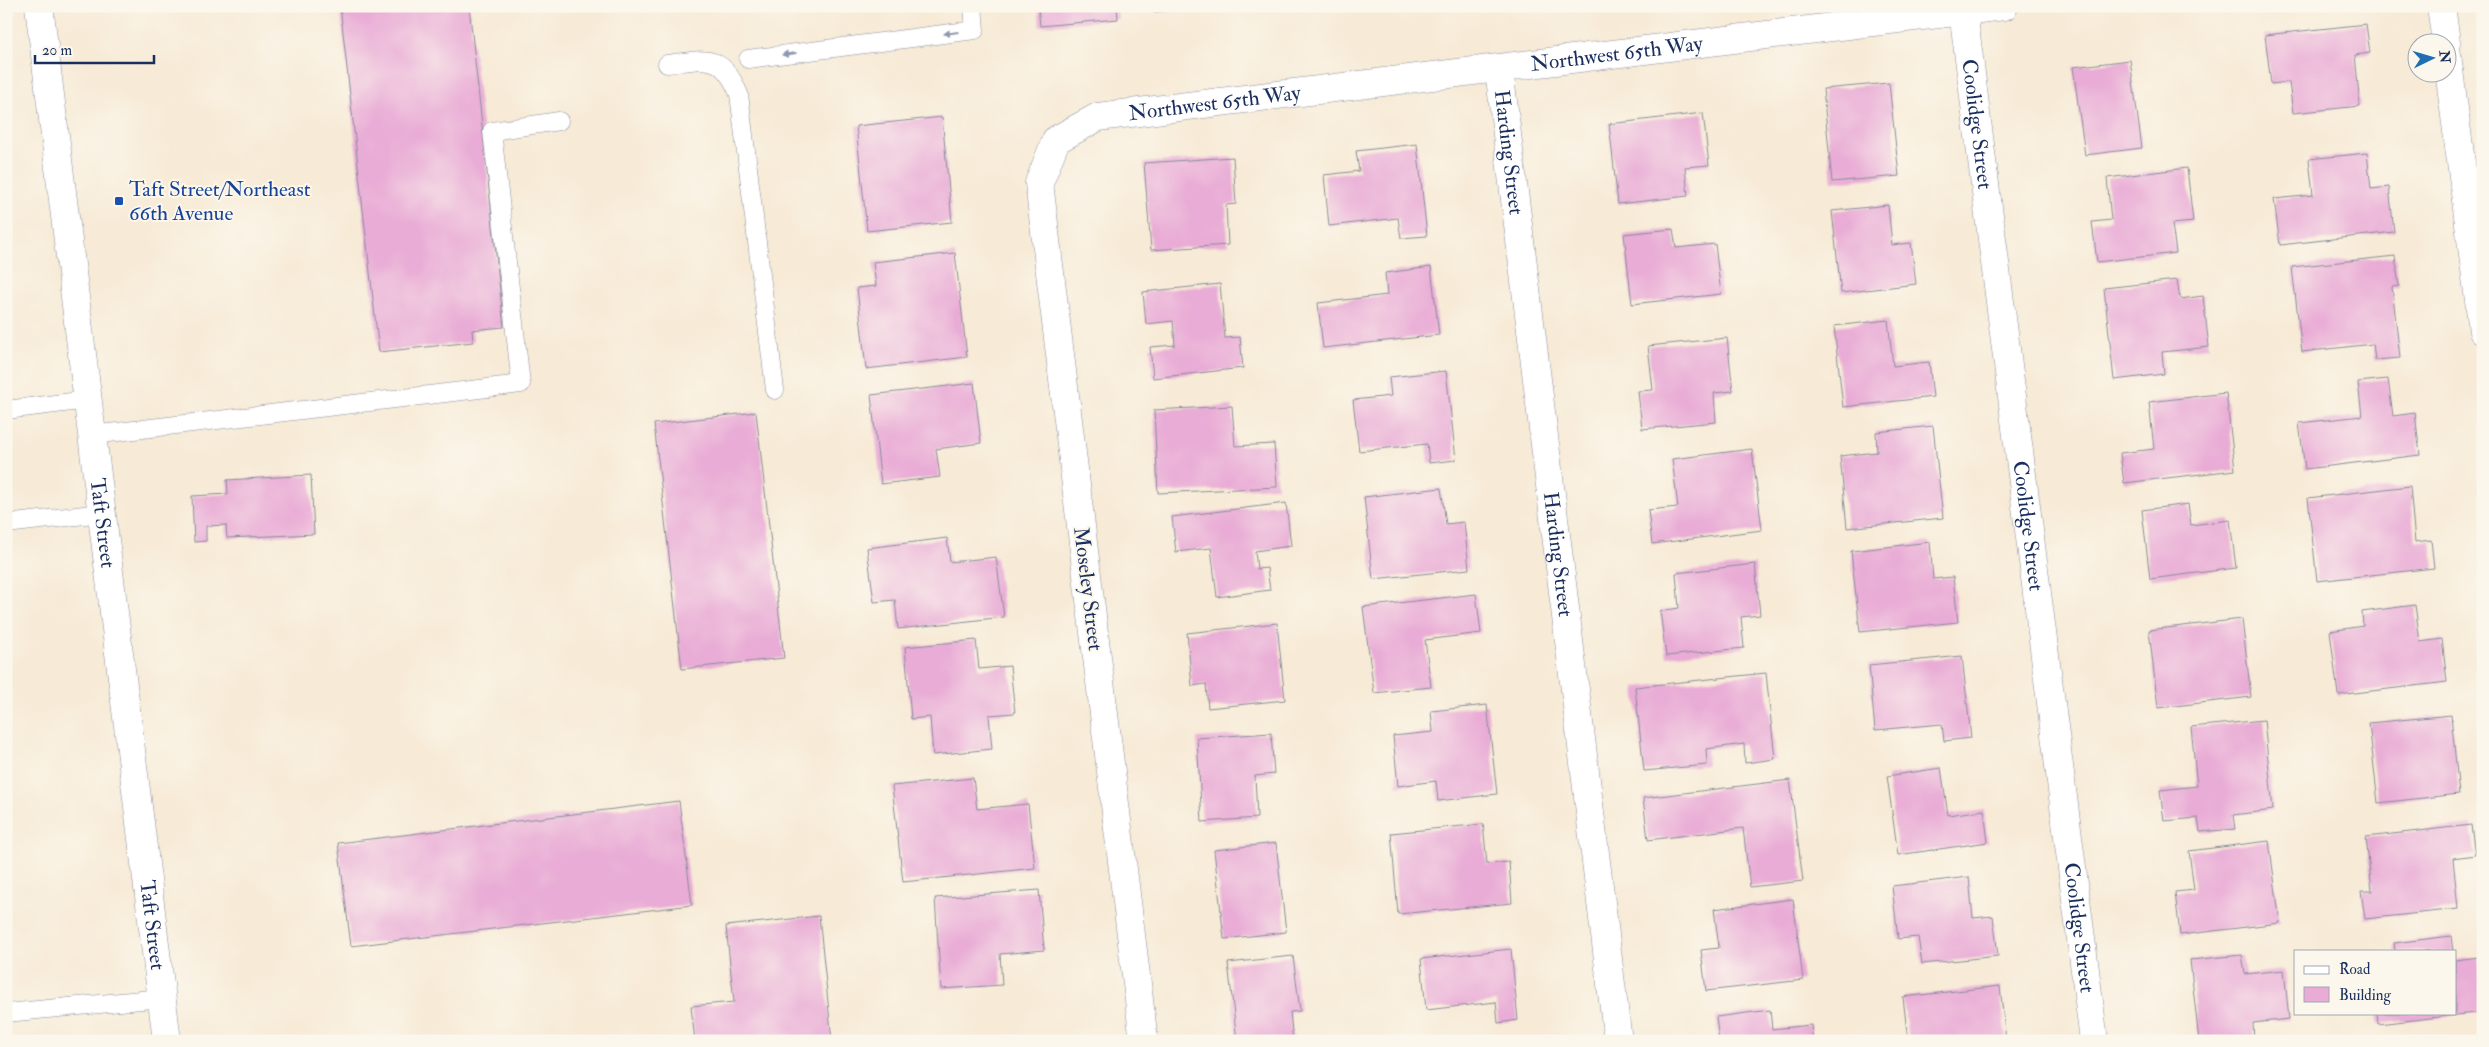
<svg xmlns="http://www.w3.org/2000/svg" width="2489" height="1047" viewBox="0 0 2489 1047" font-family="'IM FELL Double Pica',serif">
<rect width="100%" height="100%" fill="#fbf7ec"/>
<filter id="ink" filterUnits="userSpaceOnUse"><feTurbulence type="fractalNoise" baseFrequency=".02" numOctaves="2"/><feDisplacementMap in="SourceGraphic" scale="10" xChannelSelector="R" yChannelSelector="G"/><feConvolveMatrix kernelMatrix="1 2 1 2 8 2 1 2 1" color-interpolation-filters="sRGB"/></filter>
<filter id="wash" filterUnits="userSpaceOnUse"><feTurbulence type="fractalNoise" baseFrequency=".0096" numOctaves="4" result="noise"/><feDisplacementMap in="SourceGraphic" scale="20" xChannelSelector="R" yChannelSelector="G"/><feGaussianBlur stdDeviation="1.12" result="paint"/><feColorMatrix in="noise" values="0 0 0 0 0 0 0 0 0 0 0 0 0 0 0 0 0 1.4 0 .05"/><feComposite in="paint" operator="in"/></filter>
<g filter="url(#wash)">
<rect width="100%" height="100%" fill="#f7ead6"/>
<g id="blocks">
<g fill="#e9acd6">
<path d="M340,6H469L504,327L472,330L473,342L379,352Z"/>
<path d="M1038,6H1117L1118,19L1040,26Z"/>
<path d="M1154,6H1198V8L1154,12Z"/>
<path d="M2366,24L2370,53L2355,55L2360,106L2293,113L2289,82L2271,84L2265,35Z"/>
<path d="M2130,60L2142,148L2085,155L2073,67Z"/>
<path d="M1889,83L1899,176L1832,182L1823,89Z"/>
<path d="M1703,113L1709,165L1685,167L1688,196L1618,204L1609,124Z"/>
<path d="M942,117L952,222L867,231L856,126Z"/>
<path d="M1417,144L1427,236L1401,238L1398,218L1329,226L1324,175L1359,171L1356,151Z"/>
<path d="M2367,153L2371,189L2389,187L2394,232L2280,245L2274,199L2313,195L2309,159Z"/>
<path d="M1233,157L1236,204L1226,205L1228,245L1151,250L1144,163Z"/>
<path d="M2187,168L2193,222L2172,224L2176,253L2097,262L2092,222L2111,220L2107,178Z"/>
<path d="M1888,205L1892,245L1911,243L1916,284L1841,293L1832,211Z"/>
<path d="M1673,229L1676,248L1715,244L1721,294L1632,304L1624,234Z"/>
<path d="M955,253L967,357L866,369L857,288L876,286L873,262Z"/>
<path d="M2395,256L2399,286L2392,287L2400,358L2375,360L2373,344L2302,352L2292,267Z"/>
<path d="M1431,267L1439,335L1323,348L1318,303L1387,295L1385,273Z"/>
<path d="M2177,280L2180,299L2203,296L2209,347L2162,352L2164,374L2114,380L2104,288Z"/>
<path d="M1220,284L1225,338L1240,337L1243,368L1153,378L1150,347L1175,345L1173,321L1146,324L1143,292Z"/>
<path d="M1888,320L1893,366L1929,362L1933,397L1843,407L1834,326Z"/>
<path d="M1727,338L1733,391L1714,393L1716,422L1642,429L1638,391L1653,390L1648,346Z"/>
<path d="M1446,371L1456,460L1429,463L1427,444L1359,451L1353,400L1391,396L1389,377Z"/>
<path d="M2388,379L2393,416L2415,413L2420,455L2305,469L2299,423L2362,416L2358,382Z"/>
<path d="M974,383L981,443L936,449L940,477L881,484L871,395Z"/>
<path d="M2226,393L2235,470L2124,483L2120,453L2154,449L2149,402Z"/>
<path d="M1232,406L1235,446L1274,444L1277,487L1158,493L1154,410Z"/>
<path d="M756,412L784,658L682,669L654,424Z"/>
<path d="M1933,426L1943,518L1847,528L1840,456L1877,452L1876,432Z"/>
<path d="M1752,449L1762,530L1652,544L1648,510L1678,507L1672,459Z"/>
<path d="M311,475L314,534L227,538L226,525L206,526V541L194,542L192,496L228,494L227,480Z"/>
<path d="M2410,486L2415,542L2431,540L2434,568L2317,581L2308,498Z"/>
<path d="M1441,488L1446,524L1464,522L1469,569L1373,579L1364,497Z"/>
<path d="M1286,503L1291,546L1255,551L1257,569L1267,568L1270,590L1217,597L1211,548L1176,552L1172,517Z"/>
<path d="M2188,504L2191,525L2230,520L2236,568L2150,579L2142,510Z"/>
<path d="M947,538L950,562L996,557L1004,617L898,629L895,600L874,602L867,548Z"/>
<path d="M1930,542L1933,579L1953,577L1958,622L1860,632L1851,551Z"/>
<path d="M1755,564L1760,615L1741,617L1744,648L1666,656L1660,611L1679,608L1676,573Z"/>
<path d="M1476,594L1481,633L1425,640L1431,687L1374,693L1363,607Z"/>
<path d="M2415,605L2420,642L2442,639L2447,682L2338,695L2330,631L2363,626L2362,612Z"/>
<path d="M2242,619L2251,697L2158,708L2149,630Z"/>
<path d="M1277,623L1285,700L1208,708L1206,684L1192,686L1187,633Z"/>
<path d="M976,640L979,669L1010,666L1015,713L989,715L992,749L933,755L930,717L911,719L905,647Z"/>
<path d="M1962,656L1971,738L1944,741L1942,724L1875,730L1869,665Z"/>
<path d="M1766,673L1775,759L1745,763L1744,744L1706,749L1707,765L1644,771L1635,687Z"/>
<path d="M1487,705L1497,794L1438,801L1436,781L1398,786L1393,736L1433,732L1431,711Z"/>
<path d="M2451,715L2459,794L2378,803L2369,723Z"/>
<path d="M2264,720L2273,810L2233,815L2235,829L2200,832L2198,818L2164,821L2160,790L2197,786L2191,727Z"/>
<path d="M1271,733L1274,774L1255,776L1257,818L1202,822L1197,738Z"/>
<path d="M1941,768L1948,815L1984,810L1988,842L1898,855L1887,776Z"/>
<path d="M973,778L977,809L1028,804L1035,868L903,882L892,786Z"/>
<path d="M1790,780L1803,881L1750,887L1743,828L1648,840L1643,798Z"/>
<path d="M679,801L692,905L351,946L338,843Z"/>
<path d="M1483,824L1487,864L1509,862L1512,903L1398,914L1391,833Z"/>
<path d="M2471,825L2475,855L2453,858L2458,909L2365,919L2361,891H2372L2366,837Z"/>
<path d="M2269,841L2280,923L2180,935L2175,892L2194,890L2189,851Z"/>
<path d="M1276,843L1286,932L1224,939L1214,850Z"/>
<path d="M1969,877L1973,918L1993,916L1998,956L1922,964L1918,937L1898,939L1892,886Z"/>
<path d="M1039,890L1044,950L1000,954L1002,985L941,989L935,898Z"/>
<path d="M1793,899L1803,980L1706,991L1701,950L1719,948L1714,909Z"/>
<path d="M819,916L832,1041H695L691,1006L734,1002L726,926Z"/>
<path d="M2451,936L2453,951H2395L2394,943Z"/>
<path d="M1511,949L1518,1020L1498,1023L1496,1002L1426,1010L1421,959Z"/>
<path d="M2242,955L2245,974L2284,970L2289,1019L2253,1023L2254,1040L2199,1041L2190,960Z"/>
<path d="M1293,956L1300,1011L1290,1012L1293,1041H1237L1228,963Z"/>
<path d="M2479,957L2483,1012L2378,1024L2377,1013H2455V960Z"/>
<path d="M2000,986L2006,1041H1908L1903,997Z"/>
<path d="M1770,1010L1772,1029L1811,1025L1813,1041H1719L1716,1017Z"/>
</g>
</g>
</g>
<g filter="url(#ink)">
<use href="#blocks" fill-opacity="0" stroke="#898c9a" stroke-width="1"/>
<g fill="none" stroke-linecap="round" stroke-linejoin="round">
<g stroke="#898c9a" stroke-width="19">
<g id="service">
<path d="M748,59L975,30L973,6"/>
<path d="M667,64C707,59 721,52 739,94L775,390"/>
<path d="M6,410L88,400"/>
<path d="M92,435L521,384L492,131L559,121"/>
<path d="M6,524L102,513"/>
<path d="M6,1013L162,998"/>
</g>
</g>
<g stroke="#898c9a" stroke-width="29">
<g id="minor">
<path d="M2441,6L2446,42"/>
<path id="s1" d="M1963,11L2094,1041"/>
<path d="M2446,47L2483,331"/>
<path id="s2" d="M1499,69L1618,1041"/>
<path id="s3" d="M1144,1041L1039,183L1056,140L1098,117L2004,6"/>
</g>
</g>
<g stroke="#898c9a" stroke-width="29">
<g id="tertiary">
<path id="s4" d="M39,6L167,1041"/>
</g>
</g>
<use href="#service" stroke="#fff" stroke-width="18"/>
<use href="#minor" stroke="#fff" stroke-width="28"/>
<use href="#tertiary" stroke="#fff" stroke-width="28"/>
</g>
<defs><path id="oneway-solid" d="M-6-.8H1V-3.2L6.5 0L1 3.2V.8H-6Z" transform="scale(1.25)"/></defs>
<g fill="#8d97ae">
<use href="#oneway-solid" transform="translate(951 33) rotate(173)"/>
<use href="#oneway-solid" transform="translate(789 54) rotate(173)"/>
</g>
</g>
<rect fill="#1a4fb4" stroke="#fbf7ec" stroke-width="2" x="114" y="196" width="10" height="10" rx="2.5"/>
<g text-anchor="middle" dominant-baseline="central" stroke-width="4" stroke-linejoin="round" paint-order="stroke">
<g font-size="21" fill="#1b2f5e" stroke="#fbf7ec">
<text stroke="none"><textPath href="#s3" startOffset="1481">Northwest 65th Way</textPath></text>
<text stroke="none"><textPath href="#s3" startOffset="1076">Northwest 65th Way</textPath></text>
<text stroke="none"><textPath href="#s1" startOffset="114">Coolidge Street</textPath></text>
<text stroke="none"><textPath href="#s2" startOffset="84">Harding Street</textPath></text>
<text stroke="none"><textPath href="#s4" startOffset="521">Taft Street</textPath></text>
<text stroke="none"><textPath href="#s1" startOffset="519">Coolidge Street</textPath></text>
<text stroke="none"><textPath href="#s2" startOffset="489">Harding Street</textPath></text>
<text transform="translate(1088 589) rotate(83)">Moseley Street</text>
<text stroke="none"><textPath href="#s4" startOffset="926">Taft Street</textPath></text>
<text stroke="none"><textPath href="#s1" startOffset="924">Coolidge Street</textPath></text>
</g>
<g font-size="21" fill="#164399" stroke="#fbf7ec" text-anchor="start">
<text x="129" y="189">Taft Street/Northeast<tspan x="129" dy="24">66th Avenue</tspan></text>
</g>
</g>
<rect width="2489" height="1047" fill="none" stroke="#fbf7ec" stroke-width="25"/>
<rect x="2294" y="950" width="162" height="65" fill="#fbf7ec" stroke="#a1a7b3"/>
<rect x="2304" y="966" width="25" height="8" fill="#ffffff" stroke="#a1a7b3"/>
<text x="2339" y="974" font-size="15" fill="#1b2f5e">Road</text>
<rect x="2304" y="987" width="25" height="15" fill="#e9acd6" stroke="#a1a7b3"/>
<text x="2339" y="1000" font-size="15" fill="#1b2f5e">Building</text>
<g transform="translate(2432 58) rotate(85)"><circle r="24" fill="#fbf7ec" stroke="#a1a7b3"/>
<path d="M0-4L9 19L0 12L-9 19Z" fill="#1f6fb2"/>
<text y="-8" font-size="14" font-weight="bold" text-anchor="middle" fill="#1b2f5e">N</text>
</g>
<path d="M35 55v8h119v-8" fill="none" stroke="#1b2f5e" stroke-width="2.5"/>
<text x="42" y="55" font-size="15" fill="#1b2f5e" stroke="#fbf7ec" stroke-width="4" paint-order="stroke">20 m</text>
</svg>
